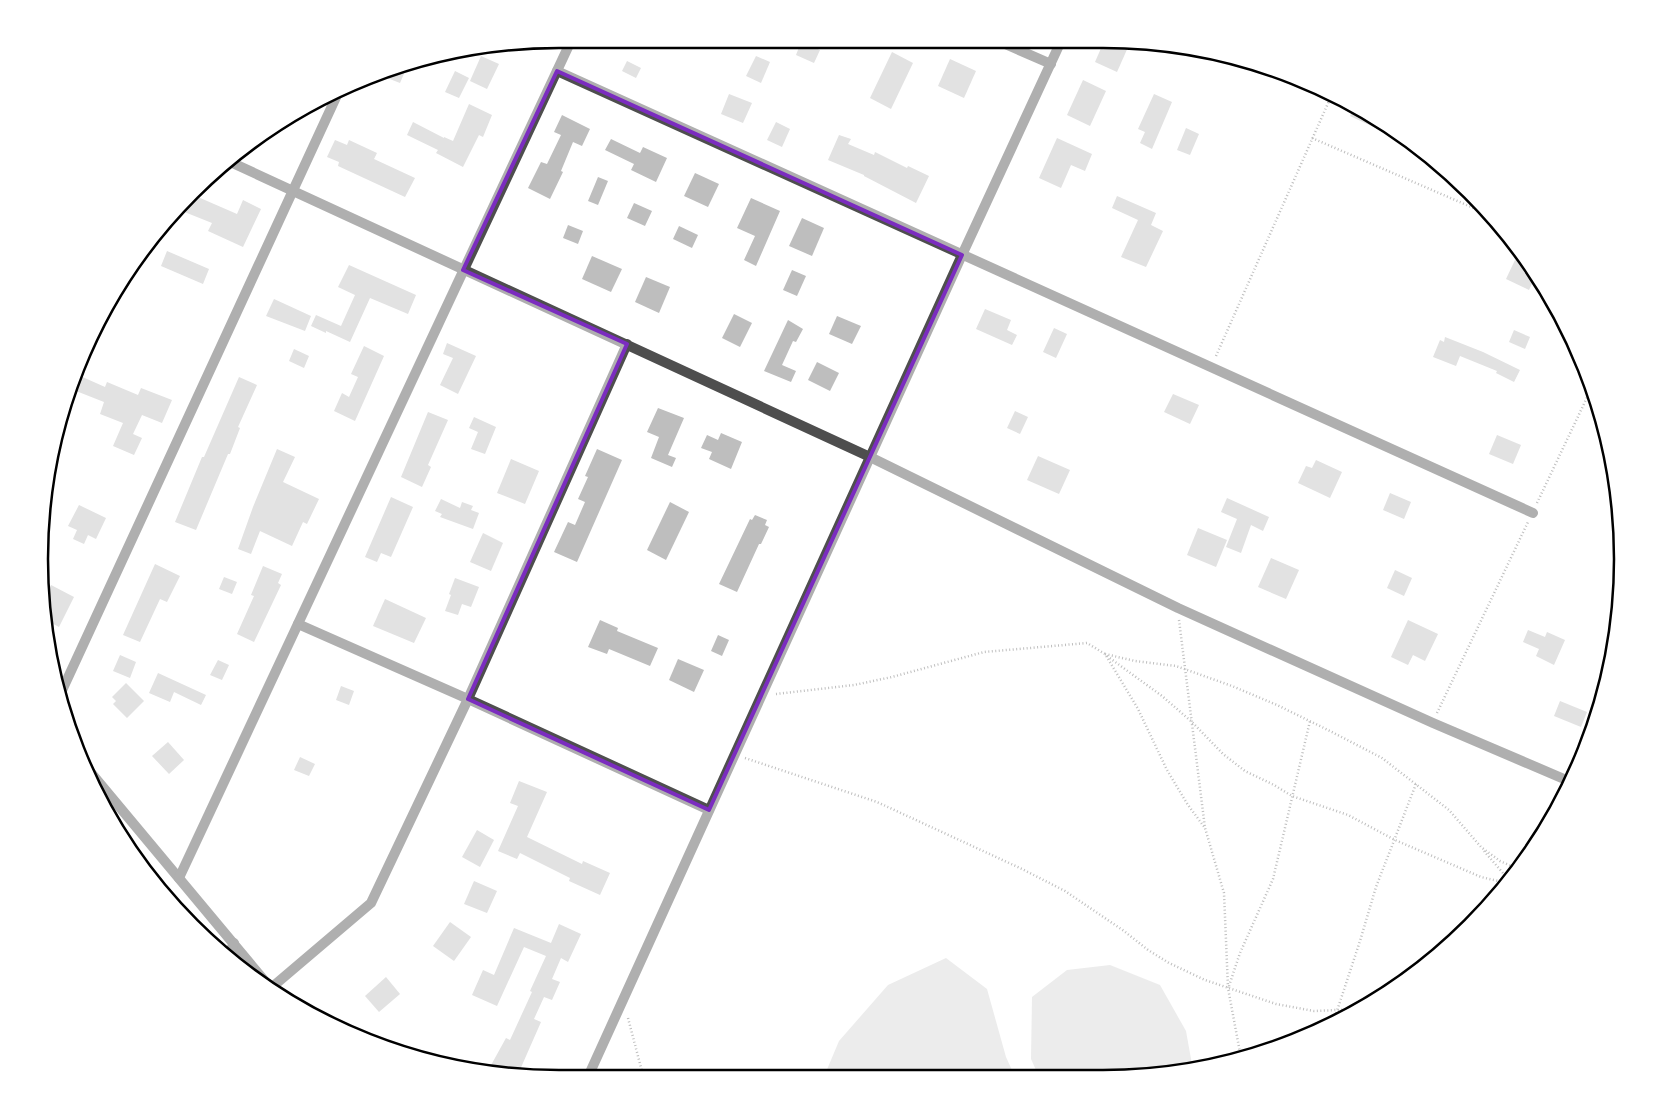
<svg xmlns="http://www.w3.org/2000/svg" width="1662" height="1118" viewBox="0 0 1662 1118" font-family="'Exo 2',sans-serif">
<rect width="100%" height="100%" fill="#fff"/>
<g fill="#d5d5d5">
<path d="M946,958L987,989L1006,1057L1016,1079H823L839,1041L888,985Z"/>
<path d="M1110,965L1160,985L1186,1031L1193,1070L1103,1079H1040L1031,1059L1032,997L1067,970Z"/>
</g>
<g fill="#bebebe">
<path d="M1105,39L1118,40L1129,45L1117,72L1095,62Z"/>
<path d="M801,42L820,50L814,63L796,55Z"/>
<path d="M892,52L913,63L891,109L870,98Z"/>
<path d="M481,56L499,64L487,89L470,81Z"/>
<path d="M756,56L770,62L761,83L746,76Z"/>
<path d="M950,59L976,71L964,98L938,86Z"/>
<path d="M627,61L641,68L636,78L622,71Z"/>
<path d="M409,62L400,83L377,74L392,66Z"/>
<path d="M455,71L469,78L459,98L445,92Z"/>
<path d="M1083,80L1106,91L1090,126L1067,115Z"/>
<path d="M729,94L752,103L743,123L721,114Z"/>
<path d="M1154,94L1172,102L1152,149L1140,143L1145,132L1138,129Z"/>
<path d="M469,104L492,115L483,137L479,135L463,167L436,153L438,150L407,135L413,122L444,138V137L453,141Z"/>
<path d="M1355,106L1383,124L1380,130L1350,116Z"/>
<path d="M562,115L590,129L582,146L573,142L561,171L563,172L550,199L528,188L541,162L547,164L561,135L554,132Z"/>
<path d="M776,122L790,129L782,147L767,140Z"/>
<path d="M1186,128L1199,134L1190,155L1177,150Z"/>
<path d="M839,135L851,139L848,144L874,155L875,152L907,168L908,166L929,176L916,203L864,176V175L828,160Z"/>
<path d="M1057,138L1092,154L1085,171L1071,165L1061,188L1039,178Z"/>
<path d="M611,139L640,153L643,147L667,158L656,182L631,170L634,164L605,150Z"/>
<path d="M335,140L347,145L349,140L377,153L374,159L415,178L405,197L338,166L339,162L327,157Z"/>
<path d="M695,173L719,184L708,207L684,196Z"/>
<path d="M598,177L608,181L598,205L588,201Z"/>
<path d="M191,194L237,214L243,200L261,209L243,247L208,231L212,223L177,209Z"/>
<path d="M1117,196L1156,213L1151,225L1163,231L1146,267L1121,257L1138,220L1112,208Z"/>
<path d="M751,198L780,211L756,266L744,260L755,236L737,228Z"/>
<path d="M634,203L652,211L645,226L627,218Z"/>
<path d="M802,218L824,228L812,256L789,246Z"/>
<path d="M568,225L583,231L578,244L563,238Z"/>
<path d="M679,226L698,235L692,248L673,239Z"/>
<path d="M167,251L209,269L203,284L161,266Z"/>
<path d="M592,256L622,269L611,292L582,279Z"/>
<path d="M1515,260L1536,270L1537,273L1529,290L1506,279Z"/>
<path d="M349,265L416,295L408,314L370,298L350,342L326,331V333L311,326L316,315L341,326L355,295L338,287Z"/>
<path d="M792,270L806,276L797,296L783,290Z"/>
<path d="M646,277L670,287L659,313L635,302Z"/>
<path d="M274,299L311,316L305,331L266,316Z"/>
<path d="M985,309L1011,320L1007,330L1017,335L1012,345L976,329Z"/>
<path d="M734,314L752,323L740,347L722,338Z"/>
<path d="M837,316L861,326L852,344L829,334Z"/>
<path d="M788,320L803,329L796,342L793,341L782,365L796,371L791,382L764,371Z"/>
<path d="M1054,328L1067,334L1056,358L1043,352Z"/>
<path d="M1514,330L1530,337L1525,349L1509,342Z"/>
<path d="M1445,337L1483,352L1520,370L1514,382L1496,373L1497,371L1460,356L1456,366L1433,357L1440,340L1444,342Z"/>
<path d="M447,343L476,356L458,394L440,385L453,358L443,354Z"/>
<path d="M364,346L384,356L355,421L334,411L342,393L349,397L358,377L351,374Z"/>
<path d="M294,349L309,356L304,368L289,361Z"/>
<path d="M817,362L839,373L830,391L808,380Z"/>
<path d="M78,375L105,387L107,382L138,395L141,388L172,400L162,423L142,415L133,434L142,438L134,455L113,446L123,423L100,414L104,402L71,389Z"/>
<path d="M239,377L257,385L238,427L240,428L230,454H228L196,530L175,522L202,457H204Z"/>
<path d="M1173,394L1199,405L1190,424L1164,412Z"/>
<path d="M658,408L684,418L668,455L676,458L672,467L651,458L659,437L647,432Z"/>
<path d="M1015,411L1028,417L1020,434L1007,428Z"/>
<path d="M428,412L448,420L428,465L431,467L422,487L401,477Z"/>
<path d="M474,417L496,427L485,454L471,449L478,432L469,428Z"/>
<path d="M721,433L742,442L731,469L709,459L712,452L701,448L707,435L718,440Z"/>
<path d="M1497,435L1521,445L1513,464L1489,454Z"/>
<path d="M277,449L295,457L283,482L319,499L307,524L303,522L292,546L260,531L251,554L238,549L253,507Z"/>
<path d="M597,449L622,460L577,562L554,552L568,522L575,525L585,502L578,499L588,477L585,476Z"/>
<path d="M1038,456L1070,470L1059,494L1027,480Z"/>
<path d="M511,459L539,471L525,504L497,493Z"/>
<path d="M1316,460L1342,472L1330,498L1298,483L1306,466L1312,468Z"/>
<path d="M1390,493L1411,502L1404,519L1383,510Z"/>
<path d="M391,497L413,507L391,557L381,553L377,562L365,557Z"/>
<path d="M1227,498L1269,517L1263,531L1251,525L1241,553L1226,547L1237,519L1221,512Z"/>
<path d="M441,499L460,508L462,502L473,506L471,510L479,513L473,529L440,517L442,514L435,511Z"/>
<path d="M670,502L689,512L666,560L647,550Z"/>
<path d="M79,505L106,518L96,539L88,535L84,544L73,539L77,530L68,526Z"/>
<path d="M755,515L767,520L765,525L769,527L761,544H759L737,592L719,584L750,519L752,520Z"/>
<path d="M1198,528L1227,540L1216,567L1187,555Z"/>
<path d="M483,533L503,543L491,571L470,562Z"/>
<path d="M1271,558L1299,570L1286,599L1258,587Z"/>
<path d="M155,564L180,576L167,602L160,599L140,642L123,635Z"/>
<path d="M263,566L282,574L278,583L281,585L254,642L237,634L254,596L251,595Z"/>
<path d="M1395,570L1412,578L1404,596L1387,588Z"/>
<path d="M224,577L237,582L232,594L219,589Z"/>
<path d="M455,578L479,587L471,607L462,604L458,615L445,611L451,595L449,594Z"/>
<path d="M51,585L74,597L59,627L46,620L45,597Z"/>
<path d="M385,599L426,618L414,643L373,626Z"/>
<path d="M600,620L618,628L617,631L658,648L650,666L609,649L607,654L588,647Z"/>
<path d="M1408,620L1438,634L1425,661L1413,655L1408,665L1391,657Z"/>
<path d="M1528,630L1545,637L1547,632L1565,640L1554,665L1536,656L1539,649L1523,642Z"/>
<path d="M718,635L729,640L722,656L711,651Z"/>
<path d="M120,655L136,662L130,678L113,671Z"/>
<path d="M678,659L704,670L694,692L669,680Z"/>
<path d="M218,660L229,665L222,680L210,675Z"/>
<path d="M158,673L206,695L201,705L174,692L170,702L149,693Z"/>
<path d="M126,683L144,701L127,718L113,704L116,701L112,697Z"/>
<path d="M341,686L354,691L349,705L336,700Z"/>
<path d="M1560,701L1587,712L1581,727L1554,716Z"/>
<path d="M168,742L184,760L169,774L152,756Z"/>
<path d="M300,757L315,764L309,776L294,770Z"/>
<path d="M519,781L547,792L527,837L582,864L583,861L610,873L600,895L569,881L570,878L520,853L517,859L498,851L518,806L510,803Z"/>
<path d="M477,830L494,840L480,867L462,857Z"/>
<path d="M474,881L497,891L487,913L464,904Z"/>
<path d="M450,922L471,937L454,961L433,946Z"/>
<path d="M559,924L581,934L568,962L561,958L552,979L560,982L552,1000L544,997L534,1019L541,1022L519,1072L507,1066L503,1074L490,1067L506,1038L510,1040L532,992L530,991L546,956L524,947L497,1006L472,995L483,970L494,975L514,928L551,943Z"/>
<path d="M386,977L400,994L379,1012L365,996Z"/>
</g>
<g fill="none" stroke-linecap="round" stroke-linejoin="round">
<g stroke="#707070" stroke-width="2.5" stroke-dasharray="1 2.5" stroke-linecap="butt">
<path d="M1312,138L1492,216"/>
<path d="M1216,356L1333,92"/>
<path d="M1537,503L1592,387"/>
<path d="M1179,620L1205,828L1224,893L1228,988L1241,1058"/>
<path d="M1105,654L1135,661L1176,666L1232,686L1277,705L1330,731L1382,758L1449,810L1481,847L1500,861L1518,869"/>
<path d="M1107,656L1162,696L1192,722L1223,754L1245,771L1274,785L1292,796L1348,815L1395,840L1481,877L1507,883"/>
<path d="M776,694L854,685L892,677L984,652L1087,643L1105,654L1138,709L1167,770L1188,805L1205,828"/>
<path d="M1437,713L1528,522"/>
<path d="M745,758L877,802L1022,869L1065,891L1124,931L1148,950L1169,963L1205,980L1276,1004L1314,1011L1360,1009"/>
<path d="M1484,851L1509,880"/>
<path d="M1229,986L1240,953L1273,879L1310,721"/>
<path d="M628,1018L644,1079"/>
<path d="M1333,1023L1360,941L1376,887L1416,784"/>
</g>
<g stroke="#4e4e4e" stroke-width="10">
<path d="M996,40L1051,64"/>
<path d="M557,71L1533,513"/>
<path d="M226,160L870,457L1178,608L1433,723L1571,782"/>
<path d="M298,624L468,699L709,810"/>
<path d="M59,697L338,93"/>
<path d="M82,762L273,991"/>
<path d="M179,878L570,43"/>
<path d="M227,958L234,943"/>
<path d="M271,988L371,903L468,699L627,344"/>
<path d="M587,1079L962,255L1062,39"/>
</g>
</g>
<path d="M0 0H1662V1118H0ZM557,71L962,255L709,810L468,699L627,344L463,270Z" fill="#fff" fill-opacity=".55" fill-rule="evenodd"/>
<path fill="none" stroke="#7b2cbf" stroke-width="4" stroke-linejoin="round" d="M557,71L962,255L709,810L468,699L627,344L463,270Z"/>
<path d="M0 0H1662V1118H0ZM559 48H1103A511 511 0 0 1 1614 559V559A511 511 0 0 1 1103 1070H559A511 511 0 0 1 48 559V559A511 511 0 0 1 559 48Z" fill="#fff" fill-rule="evenodd"/>
<path fill="none" stroke="#000" stroke-width="2.5" d="M559 48H1103A511 511 0 0 1 1614 559V559A511 511 0 0 1 1103 1070H559A511 511 0 0 1 48 559V559A511 511 0 0 1 559 48Z"/>
</svg>
